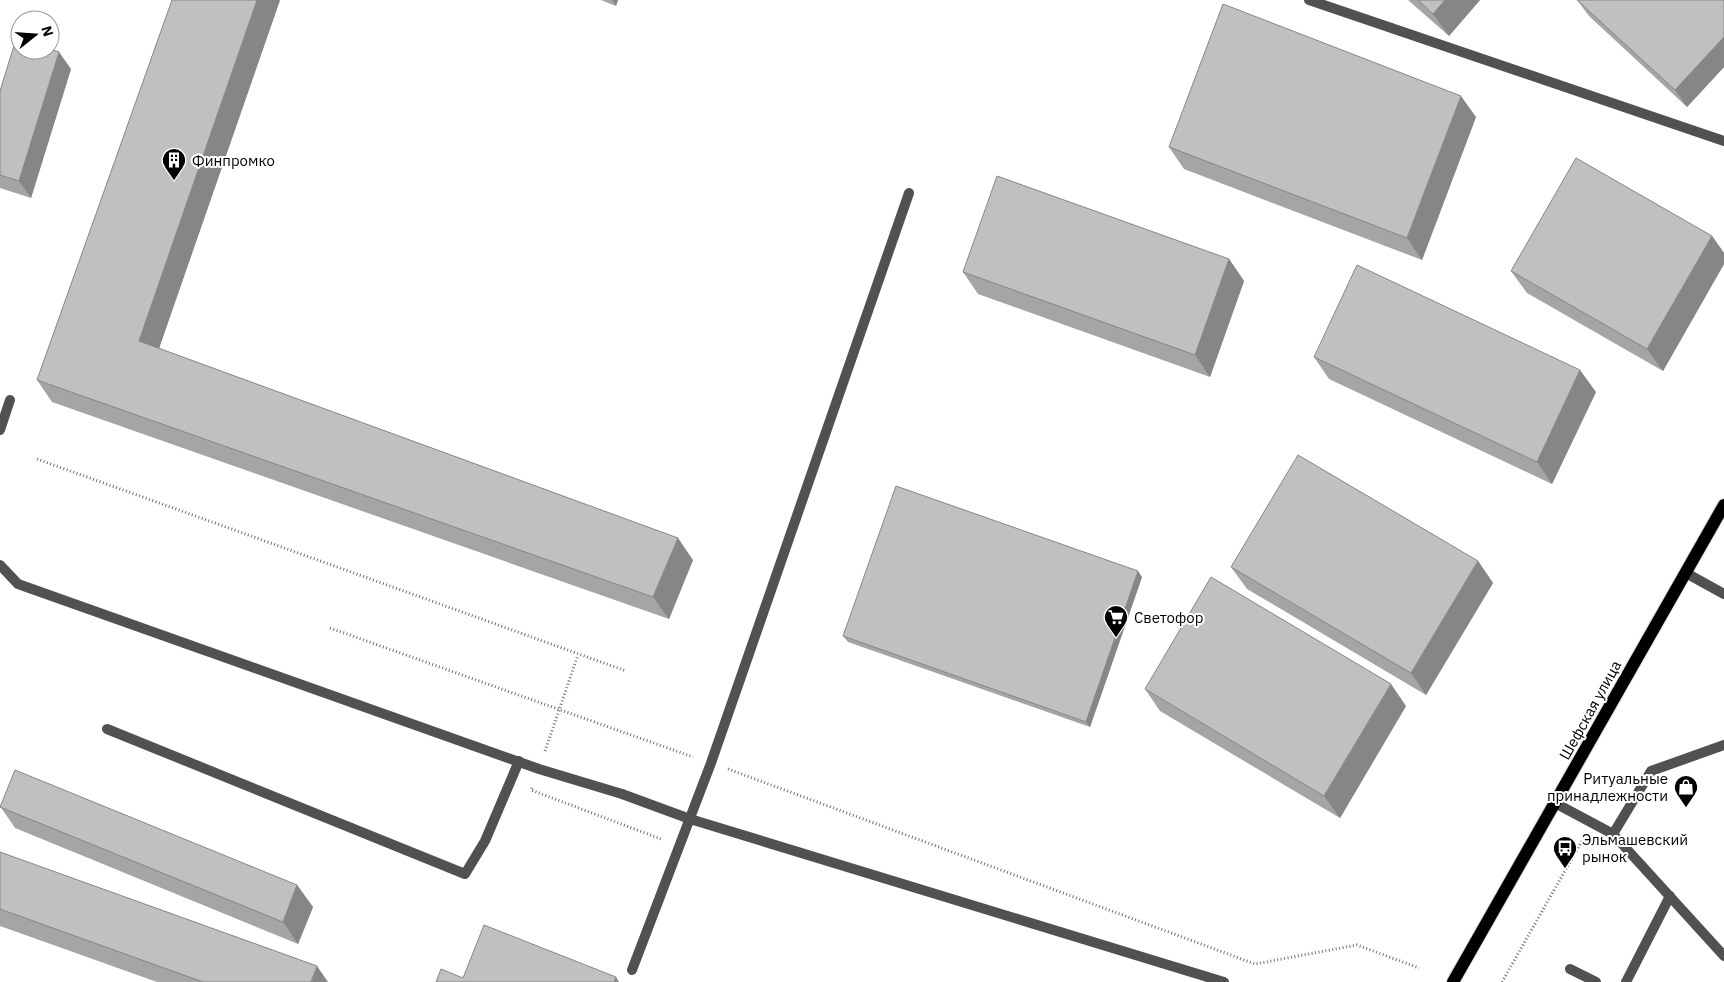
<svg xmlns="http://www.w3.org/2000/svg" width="1724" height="982" viewBox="0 0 1724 982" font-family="'IBM Plex Sans',sans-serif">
<rect width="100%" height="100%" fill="#fff"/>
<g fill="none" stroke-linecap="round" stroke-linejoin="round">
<g stroke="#dbdbdb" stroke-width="14">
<path id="primary" d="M1453,982L1724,505"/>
</g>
<g stroke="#737373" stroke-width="3" stroke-dasharray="1 2.5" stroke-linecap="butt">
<path d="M37,459L626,671"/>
<path d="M330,628L693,757"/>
<path d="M545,751L578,655"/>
<path d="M728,769L1255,964L1357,945L1419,968"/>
<path d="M532,788L531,790L661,839"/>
<path d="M1502,982L1583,839"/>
</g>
<g stroke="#515151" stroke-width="10">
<path d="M1309,0L1724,141"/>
<path d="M0,430L10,400"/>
<path d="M0,565L18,584L539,769L622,794"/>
<path d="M1686,573L1724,594"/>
<path d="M107,729L465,874L485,841L519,761"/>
<path d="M1613,834L1651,771L1724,745"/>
<path d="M1570,969L1596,982"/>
<path d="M632,970L711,763L909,193"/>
<path d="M1626,982L1670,896"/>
</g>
<g stroke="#515151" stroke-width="10">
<path d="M622,794L690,819L1224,982"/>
<path d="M1555,803L1613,834L1724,956"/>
</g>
<use href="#primary" stroke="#000" stroke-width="12"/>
</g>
<g fill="#a5a5a5">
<path d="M280,0L159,348L693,560L669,619L52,402L37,380Z"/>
<path d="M601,0H618L616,6Z"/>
<path d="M1408,0H1480L1449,36Z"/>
<path d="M1577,0H1724V67L1687,107L1589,16Z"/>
<path d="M71,69L31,198L0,188V91Z"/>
<path d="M1476,117L1422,260L1184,169L1169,147Z"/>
<path d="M1712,236L1724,253V264L1663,371L1527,293L1511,271Z"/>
<path d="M1229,259L1244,281L1210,377L978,294L963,272Z"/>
<path d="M1314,357L1596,392L1552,484L1329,379Z"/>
<path d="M1478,561L1493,583L1426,695L1247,589L1231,567Z"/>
<path d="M1142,577L1090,727L848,642L843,636Z"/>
<path d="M1145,689L1406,706L1340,818L1160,711Z"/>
<path d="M0,806L297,885L313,907L298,944L15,828Z"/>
<path d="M0,852L328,982H157L0,926Z"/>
</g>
<g fill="#868686">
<path d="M257,0H280L154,363L139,341Z"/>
<path d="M612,0H618L616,6Z"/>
<path d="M1445,0H1480L1449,36L1433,14Z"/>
<path d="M1724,37V67L1687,107L1675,90Z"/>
<path d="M59,52L71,69L31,198L19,181Z"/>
<path d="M1461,96L1476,117L1422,260L1407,238Z"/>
<path d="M1712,236L1724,253V264L1663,371L1647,349Z"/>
<path d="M1229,259L1244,281L1210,377L1195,355Z"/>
<path d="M1580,370L1596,392L1552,484L1537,462Z"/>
<path d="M678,538L693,560L669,619L653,597Z"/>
<path d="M1478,561L1493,583L1426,695L1411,673Z"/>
<path d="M1138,571L1142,577L1090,727L1086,722Z"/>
<path d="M1391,684L1406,706L1340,818L1324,796Z"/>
<path d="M297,885L313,907L298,944L283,922Z"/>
<path d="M317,966L328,982H311Z"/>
<path d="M616,977L619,982H614Z"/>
</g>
<g fill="#c0c0c0" stroke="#868686">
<path d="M172,0H257L139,341L678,538L653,597L37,380Z"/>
<path d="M1418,0H1445L1433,14Z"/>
<path d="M1577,0H1724V37L1675,90Z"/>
<path d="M1223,4L1461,96L1407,238L1169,147Z"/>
<path d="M16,39L20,40V50H50V49L59,52L19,181L0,175V91Z"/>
<path d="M1576,158L1712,236L1647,349L1511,271Z"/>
<path d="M997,176L1229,259L1195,355L963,272Z"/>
<path d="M1357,265L1580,370L1537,462L1314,357Z"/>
<path d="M1298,455L1478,561L1411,673L1231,567Z"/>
<path d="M896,486L1138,571L1086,722L843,636Z"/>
<path d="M1211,577L1391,684L1324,796L1145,689Z"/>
<path d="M15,770L297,885L283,922L0,807Z"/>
<path d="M0,852L317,966L311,982H203L0,909Z"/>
<path d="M484,925L616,977L614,982H436L441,969L463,978Z"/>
</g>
<defs>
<g id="building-pin" transform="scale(1.25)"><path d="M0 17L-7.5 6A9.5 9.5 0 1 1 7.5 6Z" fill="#000" stroke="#fff"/><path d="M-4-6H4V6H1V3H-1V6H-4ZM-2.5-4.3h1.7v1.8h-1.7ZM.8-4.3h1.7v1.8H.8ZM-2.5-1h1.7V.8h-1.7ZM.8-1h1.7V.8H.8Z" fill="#fff"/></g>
<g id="supermarket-pin" transform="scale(1.25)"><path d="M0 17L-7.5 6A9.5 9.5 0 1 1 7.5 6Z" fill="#000" stroke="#fff"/><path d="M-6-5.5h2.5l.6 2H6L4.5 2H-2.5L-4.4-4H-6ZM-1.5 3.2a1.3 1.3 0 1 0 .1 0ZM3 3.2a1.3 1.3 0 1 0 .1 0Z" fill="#fff"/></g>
<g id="shop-pin" transform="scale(1.25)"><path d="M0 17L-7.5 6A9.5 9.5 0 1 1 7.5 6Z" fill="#000" stroke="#fff"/><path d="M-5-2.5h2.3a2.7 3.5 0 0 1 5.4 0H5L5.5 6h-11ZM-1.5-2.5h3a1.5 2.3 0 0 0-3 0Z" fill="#fff"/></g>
<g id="bus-pin" transform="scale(1.25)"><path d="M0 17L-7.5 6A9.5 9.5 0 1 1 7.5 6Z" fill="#000" stroke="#fff"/><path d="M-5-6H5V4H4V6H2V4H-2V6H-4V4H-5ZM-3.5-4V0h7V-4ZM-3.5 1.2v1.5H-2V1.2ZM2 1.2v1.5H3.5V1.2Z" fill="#fff"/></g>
</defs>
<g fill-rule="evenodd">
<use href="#building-pin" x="174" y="160"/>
<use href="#supermarket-pin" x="1116" y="617"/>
<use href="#shop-pin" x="1686" y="787"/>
<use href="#bus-pin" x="1565" y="848"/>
</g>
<g text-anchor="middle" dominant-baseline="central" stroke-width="4" stroke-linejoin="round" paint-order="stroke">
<g font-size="15" fill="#000" stroke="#fff" text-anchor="start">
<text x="192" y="160">Финпромко</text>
<text x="1134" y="617">Светофор</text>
<text x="1668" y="778" text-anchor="end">Ритуальные<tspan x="1668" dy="17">принадлежности</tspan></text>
<text x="1582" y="839">Эльмашевский<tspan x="1582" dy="17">рынок</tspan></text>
</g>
<g font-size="15" fill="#000" stroke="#fff">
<text transform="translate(1590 710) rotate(-61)">Шефская улица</text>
</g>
</g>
<g transform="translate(35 35) rotate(73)"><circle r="24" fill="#ffffff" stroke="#999999"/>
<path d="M0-4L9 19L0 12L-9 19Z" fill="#000000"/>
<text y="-8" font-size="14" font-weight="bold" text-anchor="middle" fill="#000000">N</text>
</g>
</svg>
